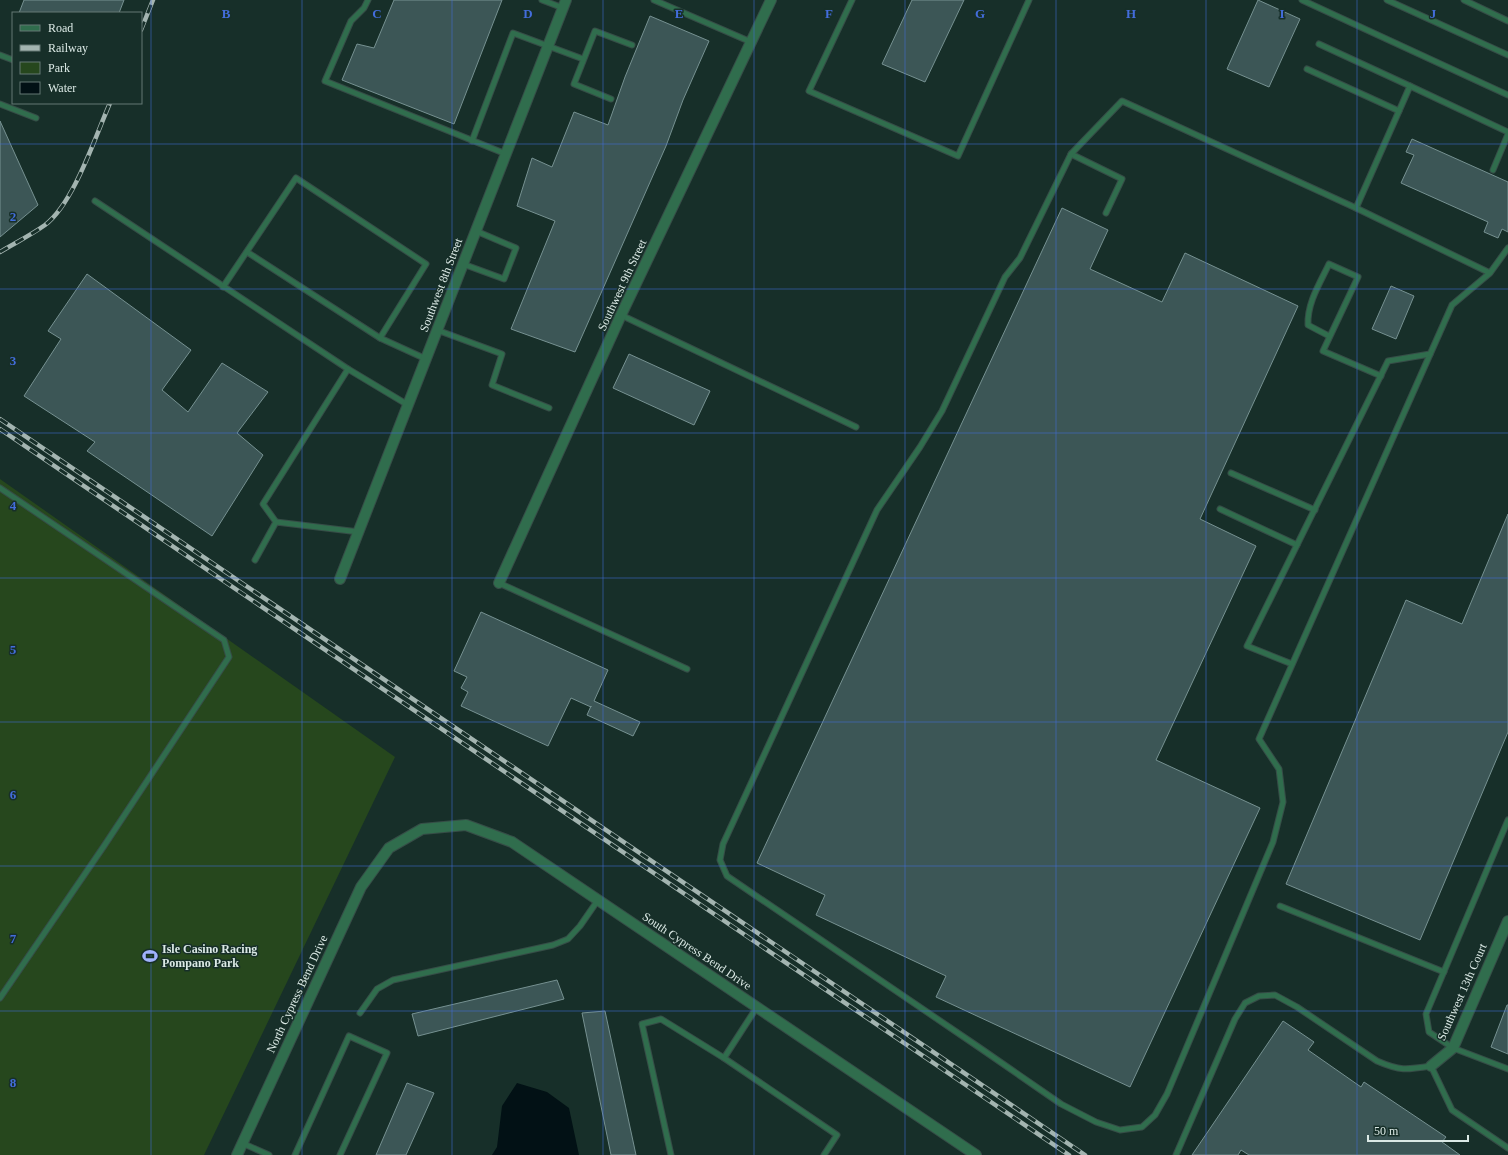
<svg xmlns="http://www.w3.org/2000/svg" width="1508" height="1155" viewBox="0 0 1508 1155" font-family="'Times New Roman',serif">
<rect width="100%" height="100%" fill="#172f29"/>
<path fill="#26471d" d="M0,479L395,757L204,1155H0Z"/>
<path fill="#021115" d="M517,1083L547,1092L569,1108L579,1155H492L497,1147L502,1106Z"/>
<g fill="#3c5656" stroke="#769191">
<path d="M24,0H124L119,13H19Z"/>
<path d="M394,0H502L454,124L342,80L357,44L374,48Z"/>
<path d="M912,0H964L925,82L882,64Z"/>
<path d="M1258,0L1300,19L1269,87L1227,69Z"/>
<path d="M650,16L709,41L683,100L666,146L575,352L511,329L555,221L517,206L532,158L552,167L574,112L608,125L625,77Z"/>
<path d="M0,121L38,205L0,237Z"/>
<path d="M1412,139L1508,182V232L1502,229L1498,238L1484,232L1488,222L1401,183L1414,155L1406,152Z"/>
<path d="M1062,208L1108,230L1090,269L1162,302L1185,253L1298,306L1200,519L1256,546L1156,760L1260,808L1130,1087L936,997L946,976L816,915L825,895L757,863Z"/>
<path d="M87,274L191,350L162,390L188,412L222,363L268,392L237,433L263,455L212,536L87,451L95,442L24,396L61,339L48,331Z"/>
<path d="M1391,286L1414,296L1396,339L1372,329Z"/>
<path d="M629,354L710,391L694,425L613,388Z"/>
<path d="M1508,514V732L1420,940L1286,884L1406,600L1462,624Z"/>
<path d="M481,612L608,670L594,701L640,722L633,736L587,715L591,706V707L571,698L548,746L461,706L468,692L461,688L467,677L454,671Z"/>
<path d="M557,980L564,999L418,1036L412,1014Z"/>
<path d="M1507,1005H1508V1054L1491,1047Z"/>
<path d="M605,1011L636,1155H611L582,1013Z"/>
<path d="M1283,1021L1314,1042L1308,1050L1361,1087L1364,1082L1446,1137L1442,1142L1460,1155H1249L1241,1150L1238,1155H1192Z"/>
<path d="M407,1083L434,1093L406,1155H376Z"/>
</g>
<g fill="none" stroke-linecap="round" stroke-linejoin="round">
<g stroke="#364d47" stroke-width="7">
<g id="service">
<path d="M368,0L364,8L351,21L325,81L506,154"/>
<path d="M542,0L563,8"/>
<path d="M654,0L751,42"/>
<path d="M852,0L809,91L958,156L1029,0"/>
<path d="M1302,0L1508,95"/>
<path d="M1387,0L1508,55"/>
<path d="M1464,0L1508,21"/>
<path d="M1319,44L1410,86L1399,111"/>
<path d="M0,55L13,60"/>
<path d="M1307,69L1399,111L1356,208"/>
<path d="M1410,86L1508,132"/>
<path d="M611,99L574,84L595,31L632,45"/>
<path d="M0,104L36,118"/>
<path d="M472,141L513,33L583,59"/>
<path d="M1071,154L1122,179L1106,213"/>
<path d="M1493,170L1508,134"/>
<path d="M95,201L348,369L408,405"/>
<path d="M247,252L380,338L426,359"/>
<path d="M463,264L504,279L516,248L476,231"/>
<path d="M1490,273L1356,208L1122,101L1071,154L1020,258L1005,277L942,411L920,447L877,510L723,844L720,860L727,876L980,1048L1061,1104L1096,1122L1120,1130L1142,1127L1155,1115L1167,1094L1273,842L1283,802L1279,769L1259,739L1452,305L1490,273L1508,248"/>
<path d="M223,287L296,178L426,264L380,338"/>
<path d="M621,315L856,427"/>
<path d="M437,330L502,354L492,385L549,408"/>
<path d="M1329,336L1308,325C1307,303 1320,283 1329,264L1358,277L1323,351L1381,376"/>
<path d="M1231,473L1315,510"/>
<path d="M0,488L224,640L229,657L104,846L0,998"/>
<path d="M1220,509L1297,545"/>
<path d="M276,522L263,504L348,369"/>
<path d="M255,560L276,522L359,532"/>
<path d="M499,583L687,669"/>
<path d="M1292,664L1247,646L1388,361L1430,354"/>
<path d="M1508,820L1426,1014L1429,1032L1453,1048L1508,1069"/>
<path d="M1280,906L1444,972"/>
<path d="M360,1013L377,989L393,980L553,945L568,939L580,926L598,900"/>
<path d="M724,1058L757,1007"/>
<path d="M242,1143L269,1155"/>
<path d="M295,1155L349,1036L387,1053L340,1155"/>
<path d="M671,1155L642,1024L661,1019L724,1058L837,1135L824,1155"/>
<path d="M1176,1155L1235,1019L1245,1003L1259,996L1275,995L1297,1007L1377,1061C1400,1071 1406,1070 1431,1066L1452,1110L1508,1148"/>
</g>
</g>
<g stroke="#364d47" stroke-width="12">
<g id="minor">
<path d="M340,579L566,0"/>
<path d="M499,583L621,315L771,0"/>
<path d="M1431,1066L1453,1048L1508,921"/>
<path d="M237,1155L361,887L389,848L422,829L466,825L512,842L976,1155"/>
</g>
</g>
<use href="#service" stroke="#306d4d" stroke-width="5"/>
<use href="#minor" stroke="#306d4d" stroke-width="10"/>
<g stroke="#a3b4b0" stroke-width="4.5">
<g id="rail">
<path d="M141,30L153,0"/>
<path d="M0,252C15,243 31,235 45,225C74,203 95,137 110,103"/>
<path d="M0,419L1085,1155"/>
<path d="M0,429L1069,1155"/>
</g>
</g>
<use href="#rail" stroke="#172f29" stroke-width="3" stroke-dasharray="9" stroke-linecap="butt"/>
</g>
<path fill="none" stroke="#436ddb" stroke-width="1" stroke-opacity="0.55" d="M151,0V1155M302,0V1155M452,0V1155M603,0V1155M754,0V1155M905,0V1155M1056,0V1155M1206,0V1155M1357,0V1155M0,144H1508M0,289H1508M0,433H1508M0,578H1508M0,722H1508M0,866H1508M0,1011H1508"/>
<defs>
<g id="stadium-bare" transform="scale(1.2)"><path d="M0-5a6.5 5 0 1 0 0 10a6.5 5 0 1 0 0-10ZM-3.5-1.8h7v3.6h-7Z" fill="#a1b3fd" stroke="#172f29" stroke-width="2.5" paint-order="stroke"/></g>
</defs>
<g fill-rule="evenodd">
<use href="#stadium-bare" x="150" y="956"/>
</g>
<g text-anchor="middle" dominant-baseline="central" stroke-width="3" stroke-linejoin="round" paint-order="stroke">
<g font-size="12" fill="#dbe9e5" stroke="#172f29">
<text transform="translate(441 285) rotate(-69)">Southwest 8th Street</text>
<text transform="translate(622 285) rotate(-65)">Southwest 9th Street</text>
<text transform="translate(697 951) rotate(34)">South Cypress Bend Drive</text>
<text transform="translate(1462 992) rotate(-66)">Southwest 13th Court</text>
<text transform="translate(297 994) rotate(-65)">North Cypress Bend Drive</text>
</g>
<g font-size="12" font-weight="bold" fill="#dbe9e5" stroke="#172f29" text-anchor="start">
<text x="162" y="949">Isle Casino Racing<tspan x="162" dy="14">Pompano Park</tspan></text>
</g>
</g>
<g font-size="13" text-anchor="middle" font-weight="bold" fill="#436ddb" stroke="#172f29" stroke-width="3" stroke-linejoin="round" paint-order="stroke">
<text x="226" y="18">B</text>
<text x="377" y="18">C</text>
<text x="528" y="18">D</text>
<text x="679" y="18">E</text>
<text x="829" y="18">F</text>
<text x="980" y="18">G</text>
<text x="1131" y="18">H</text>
<text x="1282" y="18">I</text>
<text x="1433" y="18">J</text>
<text x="13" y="221">2</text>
<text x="13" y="365">3</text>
<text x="13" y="510">4</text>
<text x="13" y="654">5</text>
<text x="13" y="799">6</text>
<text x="13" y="943">7</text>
<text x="13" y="1087">8</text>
</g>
<rect x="12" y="12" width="130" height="92" fill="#172f29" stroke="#657974"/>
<rect x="20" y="25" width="20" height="6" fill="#306d4d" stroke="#657974"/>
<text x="48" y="32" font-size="12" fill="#dbe9e5">Road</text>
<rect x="20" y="45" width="20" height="6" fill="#a3b4b0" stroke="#657974"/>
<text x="48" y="52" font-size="12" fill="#dbe9e5">Railway</text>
<rect x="20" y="62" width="20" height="12" fill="#26471d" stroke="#657974"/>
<text x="48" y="72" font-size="12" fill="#dbe9e5">Park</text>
<rect x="20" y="82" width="20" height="12" fill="#021115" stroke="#657974"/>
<text x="48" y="92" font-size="12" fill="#dbe9e5">Water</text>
<path d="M1368 1135v6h100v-6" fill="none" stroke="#dbe9e5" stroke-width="2"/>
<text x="1374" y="1135" font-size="12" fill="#dbe9e5" stroke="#172f29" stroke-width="3" paint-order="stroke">50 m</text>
</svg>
